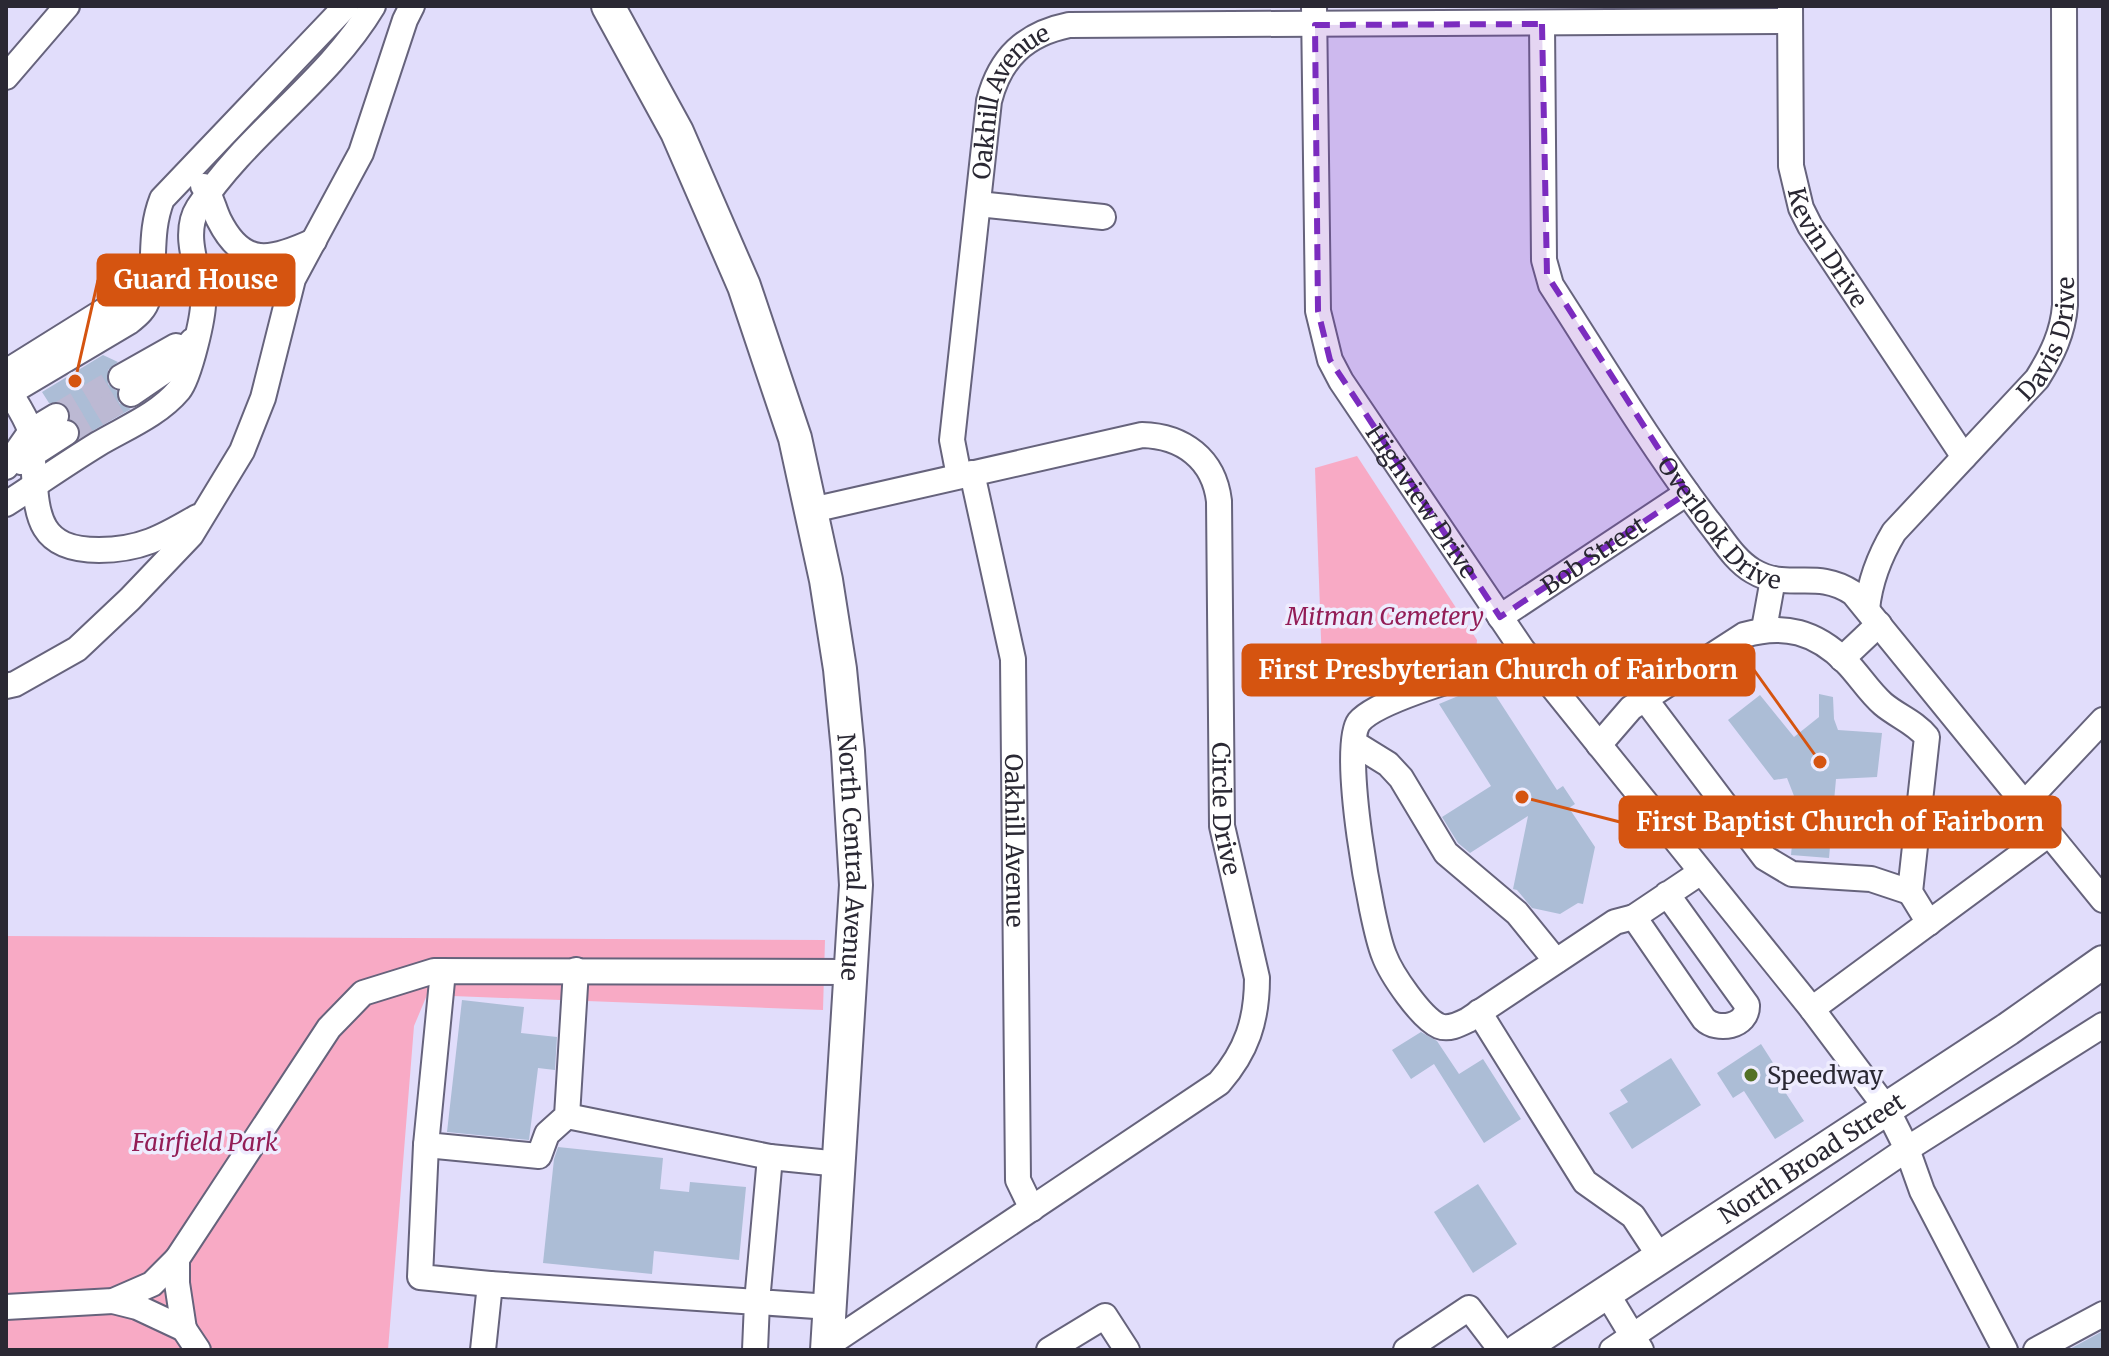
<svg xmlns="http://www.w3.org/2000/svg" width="2109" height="1356" viewBox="0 0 2109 1356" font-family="Merriweather,serif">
<rect width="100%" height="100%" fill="#e1ddfb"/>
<g fill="#f8aac5">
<path d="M1357,456L1477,640L1475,664L1323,694L1315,468Z"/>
<path d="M6,936L825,940L823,1010L427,995L414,1026L388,1350H6Z"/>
</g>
<g fill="#acbdd6">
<path d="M103,355L118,362L108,370V384L117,391L119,403L131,409L80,438L79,426L70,419L68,408L63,403H49L42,392Z"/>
<path d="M1475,689L1487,690L1496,696L1557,790L1563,786L1575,804L1569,808L1595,847L1583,904L1578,903L1560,914L1532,908L1517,890L1513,889L1528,816L1470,853L1458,843L1442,817L1491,786L1439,704Z"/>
<path d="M1819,694L1833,697L1834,719L1838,730L1882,733L1877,777L1836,779L1829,858L1791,855L1796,801L1787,778L1774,780L1728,720L1760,695L1794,737L1819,717Z"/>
<path d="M462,1000L524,1007L521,1033L557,1037L555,1070L538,1068L529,1140L447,1132Z"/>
<path d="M1421,1032L1437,1041L1459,1074L1483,1059L1521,1119L1484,1143L1434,1064L1411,1079L1392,1050Z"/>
<path d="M1761,1044L1777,1069L1772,1072L1804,1121L1775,1139L1744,1091L1733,1098L1717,1073Z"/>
<path d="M1671,1058L1701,1105L1632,1149L1609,1113L1628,1102L1620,1090Z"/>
<path d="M558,1147L663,1158L660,1189L689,1192L690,1182L746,1187L739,1260L654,1251L652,1274L543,1263L554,1159Z"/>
<path d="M1478,1184L1517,1244L1473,1273L1434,1212Z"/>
<path d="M2103,1331V1350H2068Z"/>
</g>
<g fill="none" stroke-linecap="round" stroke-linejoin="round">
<g stroke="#bcb9d3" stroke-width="24" stroke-dasharray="24 12" stroke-linecap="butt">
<path d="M56,416L121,377"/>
<path d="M66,433L131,394"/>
</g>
<g stroke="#66637c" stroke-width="28">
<g id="minor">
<path id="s1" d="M1314,6L1318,311L1330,360L1341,381L1522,649L1812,1009L1887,1109L1907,1149L1922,1191L2005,1350"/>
<path id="s2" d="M1790,6L1791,166L1801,208L1810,226L1964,457"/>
<path id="s3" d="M1542,24L1544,260L1551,285C1602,364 1651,446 1708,521C1722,538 1734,560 1753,571C1788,592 1815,568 1853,593L2103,900"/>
<path d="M6,77L67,6"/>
<path d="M203,186C212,196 213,208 219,220C243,268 271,261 314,241"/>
<path d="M978,204L1103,217"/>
<path d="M6,372L150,282"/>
<path d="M121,377L176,346"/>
<path d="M6,386C14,400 25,415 30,430C33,439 32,451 33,461C37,513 35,550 99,550C140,550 163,537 197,517"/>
<path d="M131,394L169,368L192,341"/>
<path d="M6,395L129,322C138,315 145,309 148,298C157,265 148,235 162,199L346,6"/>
<path d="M21,462L66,433"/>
<path d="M6,467L31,431L56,416"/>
<path id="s4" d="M972,473L1013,659L1018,1180L1032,1209"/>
<path id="s5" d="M959,476L952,440L989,101C1000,58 1025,34 1069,25L1790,21"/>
<path d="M6,504C37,484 67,463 98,444C125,428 158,415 179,390C189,378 205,314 203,297C198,270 182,233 198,208C247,133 327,83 373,6"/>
<path id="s6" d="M812,510L1142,435C1183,436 1214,459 1219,501L1222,826L1257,978C1257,1020 1247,1051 1219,1083L828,1345"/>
<path id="s7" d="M1867,609C1870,580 1879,557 1894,532L2037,379C2052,355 2063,333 2065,305L2064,6"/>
<path id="s8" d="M1500,617L1687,493"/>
<path d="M1764,629L1773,579"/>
<path d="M1528,657C1494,668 1379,697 1359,722C1340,747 1371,923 1384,955C1391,974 1421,1018 1439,1026C1449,1030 1460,1024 1468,1020L1615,922L1634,917"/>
<path d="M1842,659L1879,624"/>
<path d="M6,686L15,684L77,649L130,599L191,535L242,451L263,398L293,279L361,153L405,20L412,6"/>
<path d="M1645,699L1765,858L1792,874L1871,879L1910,892"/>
<path d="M1354,743L1388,764L1401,778L1446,853L1517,913L1556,961"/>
<path d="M1599,745L1631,708L1744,635C1784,623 1816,632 1846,662C1859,675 1869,692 1883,704C1897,716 1915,722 1927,737L1910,892L1929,923"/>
<path d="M2024,804L2103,720"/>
<path d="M1667,894L1747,1005C1748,1027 1717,1032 1704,1019L1634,917L1701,872"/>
<path d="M443,971L426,1145L539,1156L547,1134L567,1116L576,970"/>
<path d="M1812,1009L2049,834"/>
<path d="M1479,1012L1585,1182L1633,1216L1660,1257"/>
<path d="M567,1116L770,1157"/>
<path d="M426,1145L420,1277L490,1284"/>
<path d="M1606,1292L1641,1350"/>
<path d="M113,1301L137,1307L184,1329L177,1283V1259"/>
<path d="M6,1307L113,1301L152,1284L177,1259L329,1028L363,993L434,971L852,972"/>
<path d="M830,1307L757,1302L770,1157L840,1164"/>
<path d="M184,1329L198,1350"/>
<path d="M483,1350L490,1284L757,1302L755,1350"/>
<path d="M1049,1350L1105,1316L1127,1350"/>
<path d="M1406,1350L1469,1308L1501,1350"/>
<path d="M1612,1350L1907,1149L2103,1025"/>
<path d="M2036,1350L2103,1314"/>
</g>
</g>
<g stroke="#66637c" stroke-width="36">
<g id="major">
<path id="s9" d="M608,6L677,132L744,286L795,438L826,580L840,669L848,751L856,885L827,1350"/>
<path id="s10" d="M1519,1350L2008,1029L2103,962"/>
</g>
</g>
<use href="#minor" stroke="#fff" stroke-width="24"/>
<use href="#major" stroke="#fff" stroke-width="32"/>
</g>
<path fill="#7b2cbf" fill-opacity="0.2" stroke="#7b2cbf" stroke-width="6" stroke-dasharray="16 10" stroke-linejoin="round" d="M1542,24L1547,275L1687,493L1500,617L1330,360L1318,311L1315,25Z"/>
<circle fill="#547126" stroke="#eeecfe" stroke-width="3" cx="1751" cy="1075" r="8"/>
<g text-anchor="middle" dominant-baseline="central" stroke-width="7" stroke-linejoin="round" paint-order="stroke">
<g font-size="24" fill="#2a2833" stroke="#eeecfe">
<text stroke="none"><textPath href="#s5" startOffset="386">Oakhill Avenue</textPath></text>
<text stroke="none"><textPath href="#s2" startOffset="250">Kevin Drive</textPath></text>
<text stroke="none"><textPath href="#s7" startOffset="334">Davis Drive</textPath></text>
<text stroke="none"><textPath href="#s1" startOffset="524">Highview Drive</textPath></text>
<text stroke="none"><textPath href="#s3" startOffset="556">Overlook Drive</textPath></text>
<text stroke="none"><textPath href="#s8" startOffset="112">Bob Street</textPath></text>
<text stroke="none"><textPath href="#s6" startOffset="758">Circle Drive</textPath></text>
<text stroke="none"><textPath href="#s4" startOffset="372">Oakhill Avenue</textPath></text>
<text stroke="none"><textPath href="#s9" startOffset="896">North Central Avenue</textPath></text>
<text stroke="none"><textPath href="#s10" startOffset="350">North Broad Street</textPath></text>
</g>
<g font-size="24" font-style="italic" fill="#931d56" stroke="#eeecfe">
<text x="1385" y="616">Mitman Cemetery</text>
<text x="205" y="1142">Fairfield Park</text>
</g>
<g font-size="24" fill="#2a2833" stroke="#eeecfe" text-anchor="start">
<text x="1767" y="1075">Speedway</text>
</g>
</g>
<path fill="none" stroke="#d55410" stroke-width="3" d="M75 381L98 280M1820 762L1754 670M1522 797L1620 822"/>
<g fill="#d55410" stroke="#eeecfe" stroke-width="3">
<circle cx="75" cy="381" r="8"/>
<circle cx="1820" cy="762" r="8"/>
<circle cx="1522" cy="797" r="8"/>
</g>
<g fill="#d55410" stroke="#d55410" stroke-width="3">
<rect x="98" y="255" width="196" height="50" rx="8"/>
<rect x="1243" y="645" width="511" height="50" rx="8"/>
<rect x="1620" y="797" width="440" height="50" rx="8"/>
</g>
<g font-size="26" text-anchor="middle" font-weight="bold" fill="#fff">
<text x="196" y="289">Guard House</text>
<text x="1498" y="679">First Presbyterian Church of Fairborn</text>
<text x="1840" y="831">First Baptist Church of Fairborn</text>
</g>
<rect width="2109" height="1356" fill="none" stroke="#2a2833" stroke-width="16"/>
</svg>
